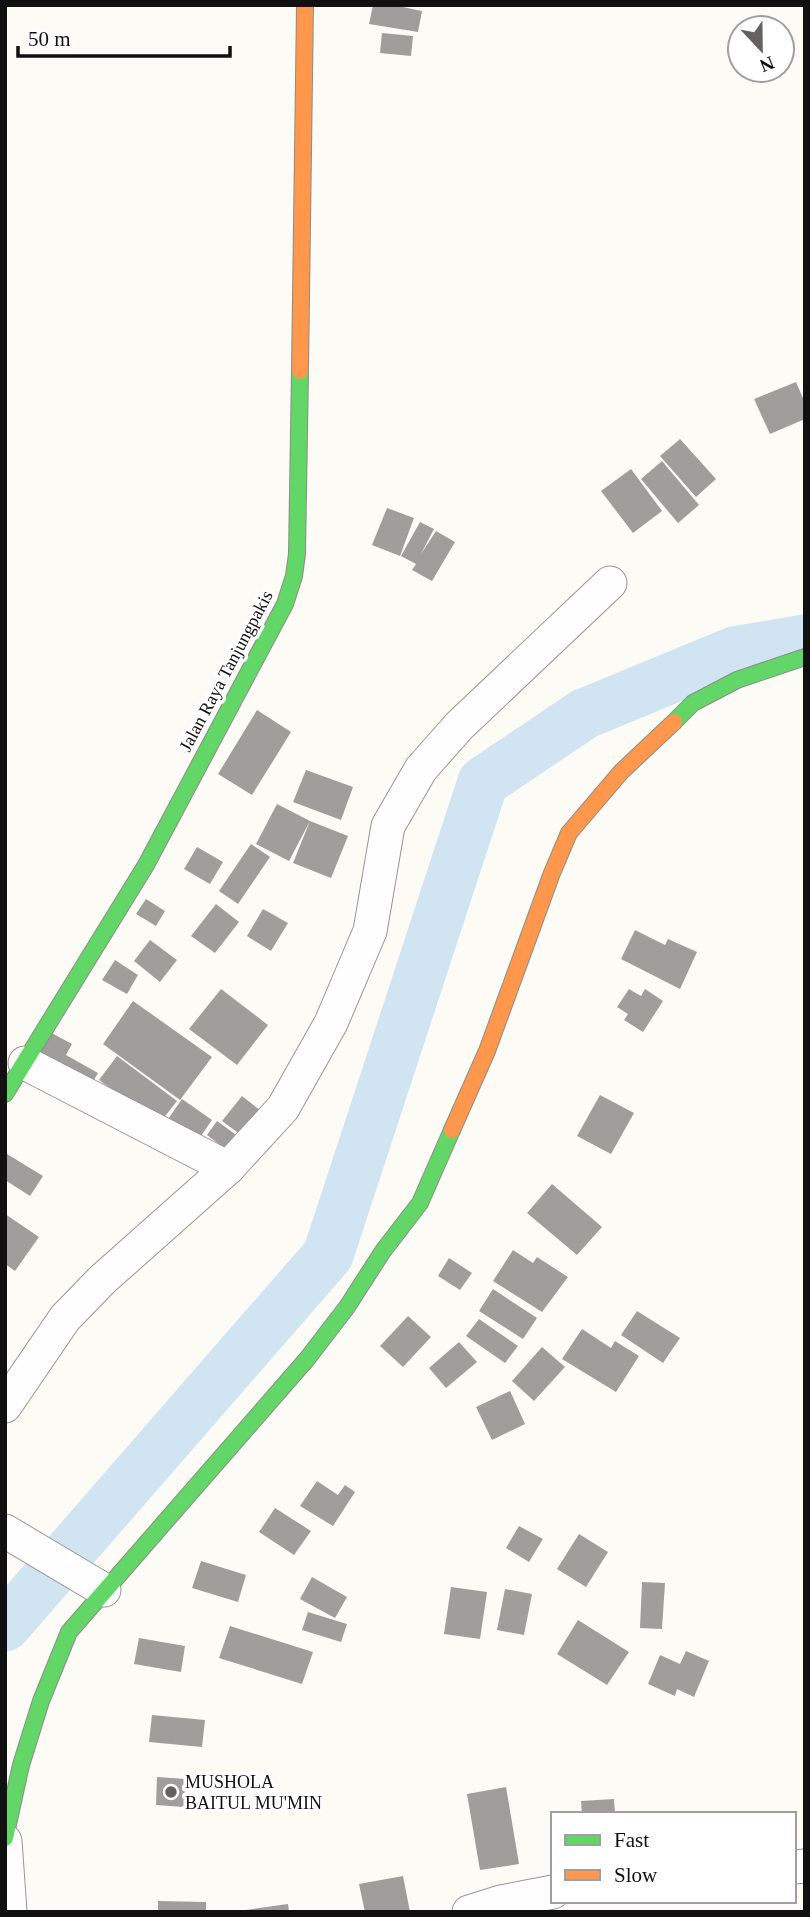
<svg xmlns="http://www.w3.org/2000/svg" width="810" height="1917" viewBox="0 0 810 1917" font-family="Georgia,serif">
<rect width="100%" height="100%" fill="#fcfbf6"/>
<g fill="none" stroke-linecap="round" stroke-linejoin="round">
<path stroke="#d0e4f2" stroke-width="51" d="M5,1626L328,1255L483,782L584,714L734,652L805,640"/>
</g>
<g fill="#a09e9b">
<path d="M373,5H393L422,11L418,32L369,24Z"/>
<path d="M382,33L413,36L411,56L380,53Z"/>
<path d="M796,382L805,403V419L770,434L754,399Z"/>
<path d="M680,439L716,479L696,497L660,456Z"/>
<path d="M662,461L699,505L678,523L641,479Z"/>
<path d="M631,469L662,511L633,533L601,491Z"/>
<path d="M387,508L414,518L400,556L372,545Z"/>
<path d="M420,522L434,529L421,554L436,531L455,542L432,581L412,570L416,564L401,556Z"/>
<path d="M257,710L291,732L252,795L218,774Z"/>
<path d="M306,770L353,787L341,820L293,802Z"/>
<path d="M277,804L310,821L348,836L331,878L293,863L310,821L289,861L256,844Z"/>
<path d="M251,844L270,857L238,904L219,891Z"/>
<path d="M197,847L223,862L210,884L184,869Z"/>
<path d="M146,899L165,911L156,926L136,914Z"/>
<path d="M216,904L239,922L215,953L191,936Z"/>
<path d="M263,909L288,923L271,951L247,936Z"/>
<path d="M635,930L665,945L668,939L697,952L680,989L621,959Z"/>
<path d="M150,940L177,960L160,982L134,961Z"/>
<path d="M115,960L138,975L127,994L102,980Z"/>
<path d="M221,989L268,1025L237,1065L189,1029Z"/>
<path d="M629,989L641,996L645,989L663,1001L643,1032L624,1020L628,1014L617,1007Z"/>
<path d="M133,1001L212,1057L180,1100L103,1044Z"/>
<path d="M48,1031L72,1044L66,1055L98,1073L88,1090L34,1060Z"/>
<path d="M117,1056L177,1101L159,1124L99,1080Z"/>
<path d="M600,1095L634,1113L611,1154L577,1136Z"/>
<path d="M242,1096L265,1114L245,1138L222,1121Z"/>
<path d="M182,1099L212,1120L194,1146L164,1125Z"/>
<path d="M217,1121L246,1142L235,1156L207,1135Z"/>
<path d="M7,1154L43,1176L30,1196L5,1180V1157Z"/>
<path d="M552,1184L602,1227L577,1255L527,1213Z"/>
<path d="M5,1214L39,1237L15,1271L5,1264Z"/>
<path d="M513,1250L533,1263L537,1257L568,1277L542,1312L493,1281Z"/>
<path d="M449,1258L472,1273L460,1290L438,1276Z"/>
<path d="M493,1289L537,1318L523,1339L479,1311Z"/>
<path d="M637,1311L680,1338L663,1363L621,1335Z"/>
<path d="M408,1316L431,1337L403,1367L380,1346Z"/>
<path d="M479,1319L518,1346L505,1363L466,1336Z"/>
<path d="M582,1329L611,1348L615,1341L639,1356L616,1392L562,1359Z"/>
<path d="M459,1342L477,1362L446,1388L429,1368Z"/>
<path d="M542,1347L565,1367L534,1401L512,1381Z"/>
<path d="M510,1391L525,1424L492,1440L476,1407Z"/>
<path d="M317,1481L338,1495L345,1485L355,1492L333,1526L300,1506Z"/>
<path d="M275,1508L311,1531L294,1555L259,1532Z"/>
<path d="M519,1526L543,1539L529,1562L506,1548Z"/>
<path d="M579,1534L608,1552L586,1587L557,1569Z"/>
<path d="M201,1561L246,1575L238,1602L192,1588Z"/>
<path d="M312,1577L347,1597L335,1618L300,1599Z"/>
<path d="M642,1582L665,1583L662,1629L640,1628Z"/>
<path d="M451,1587L487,1592L480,1639L444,1634Z"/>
<path d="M505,1589L532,1594L524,1635L497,1630Z"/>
<path d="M308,1612L347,1624L341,1642L302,1630Z"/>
<path d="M578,1620L629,1652L607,1685L557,1654Z"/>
<path d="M230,1626L313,1652L302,1684L219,1658Z"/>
<path d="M139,1638L185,1646L181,1672L134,1664Z"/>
<path d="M686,1651L709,1661L694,1697L677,1689L675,1696L648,1684L660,1655L680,1664Z"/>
<path d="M152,1715L205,1720L202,1747L149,1742Z"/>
<path d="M157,1777L186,1779L184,1807L156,1805Z"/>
<path d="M506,1787L519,1864L480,1870L467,1794Z"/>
<path d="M614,1799L615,1814H582L581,1801Z"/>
<path d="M403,1876L410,1912H365L359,1884Z"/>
<path d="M158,1901L206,1902V1912H158Z"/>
<path d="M288,1904L289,1912H246V1910Z"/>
</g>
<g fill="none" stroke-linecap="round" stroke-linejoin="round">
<g stroke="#969694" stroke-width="35">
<g id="street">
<path d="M25,1063L228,1168"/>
<path d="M5,1406L65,1318L103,1279L228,1168L283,1108L331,1023L370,931L388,826L421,769L459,726L610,583"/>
<path d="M5,1531L104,1590"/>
<path d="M5,1841L10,1912"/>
<path d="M794,1867L805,1866"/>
<path d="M469,1912L501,1902L553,1892"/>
</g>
</g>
<g stroke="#8d8c8a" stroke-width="18">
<g id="fast">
<path d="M674,722L693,703L737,680L805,657"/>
<path d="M5,1094L146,865L285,604L294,576L297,554L300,371"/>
<path d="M5,1838L21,1765L41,1701L69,1632L307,1359L347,1307L383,1251L420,1203L452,1130"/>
</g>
</g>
<g stroke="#8d8c8a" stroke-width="18">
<g id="slow">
<path d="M300,371L305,5"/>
<path d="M452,1130L487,1051L552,873L569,833L621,772L674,722"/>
</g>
</g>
<use href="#street" stroke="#fffefe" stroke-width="33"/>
<use href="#fast" stroke="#63d668" stroke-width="16"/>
<use href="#slow" stroke="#ff974d" stroke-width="16"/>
</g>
<circle fill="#636260" stroke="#fff" stroke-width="2.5" cx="171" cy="1792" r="7"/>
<g text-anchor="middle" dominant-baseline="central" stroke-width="7" stroke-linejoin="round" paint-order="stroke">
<g font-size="18" fill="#101010" stroke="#fff">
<text transform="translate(226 671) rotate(-62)">Jalan Raya Tanjungpakis</text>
</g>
<g font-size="18" fill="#101010" stroke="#fff" text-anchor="start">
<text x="185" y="1782">MUSHOLA<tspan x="185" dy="21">BAITUL MU'MIN</tspan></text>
</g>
</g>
<rect width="810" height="1917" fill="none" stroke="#101010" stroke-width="14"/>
<rect x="551" y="1812" width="245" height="91" fill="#ffffff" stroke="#9f9f9f" stroke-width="2"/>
<rect x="565" y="1835" width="35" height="10" fill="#63d668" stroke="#9f9f9f" stroke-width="2"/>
<text x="614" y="1847" font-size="21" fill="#101010">Fast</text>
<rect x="565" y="1870" width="35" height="10" fill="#ff974d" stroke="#9f9f9f" stroke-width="2"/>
<text x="614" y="1882" font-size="21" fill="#101010">Slow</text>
<g transform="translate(761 49) rotate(158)"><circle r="33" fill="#ffffff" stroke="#9f9f9f" stroke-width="2"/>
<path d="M0-5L12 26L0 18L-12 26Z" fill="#636260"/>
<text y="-10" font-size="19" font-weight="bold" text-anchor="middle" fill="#101010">N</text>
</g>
<path d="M18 46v10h212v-10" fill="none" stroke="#101010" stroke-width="3.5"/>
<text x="28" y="46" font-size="21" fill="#101010" stroke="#ffffff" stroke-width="5" paint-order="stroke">50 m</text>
</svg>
